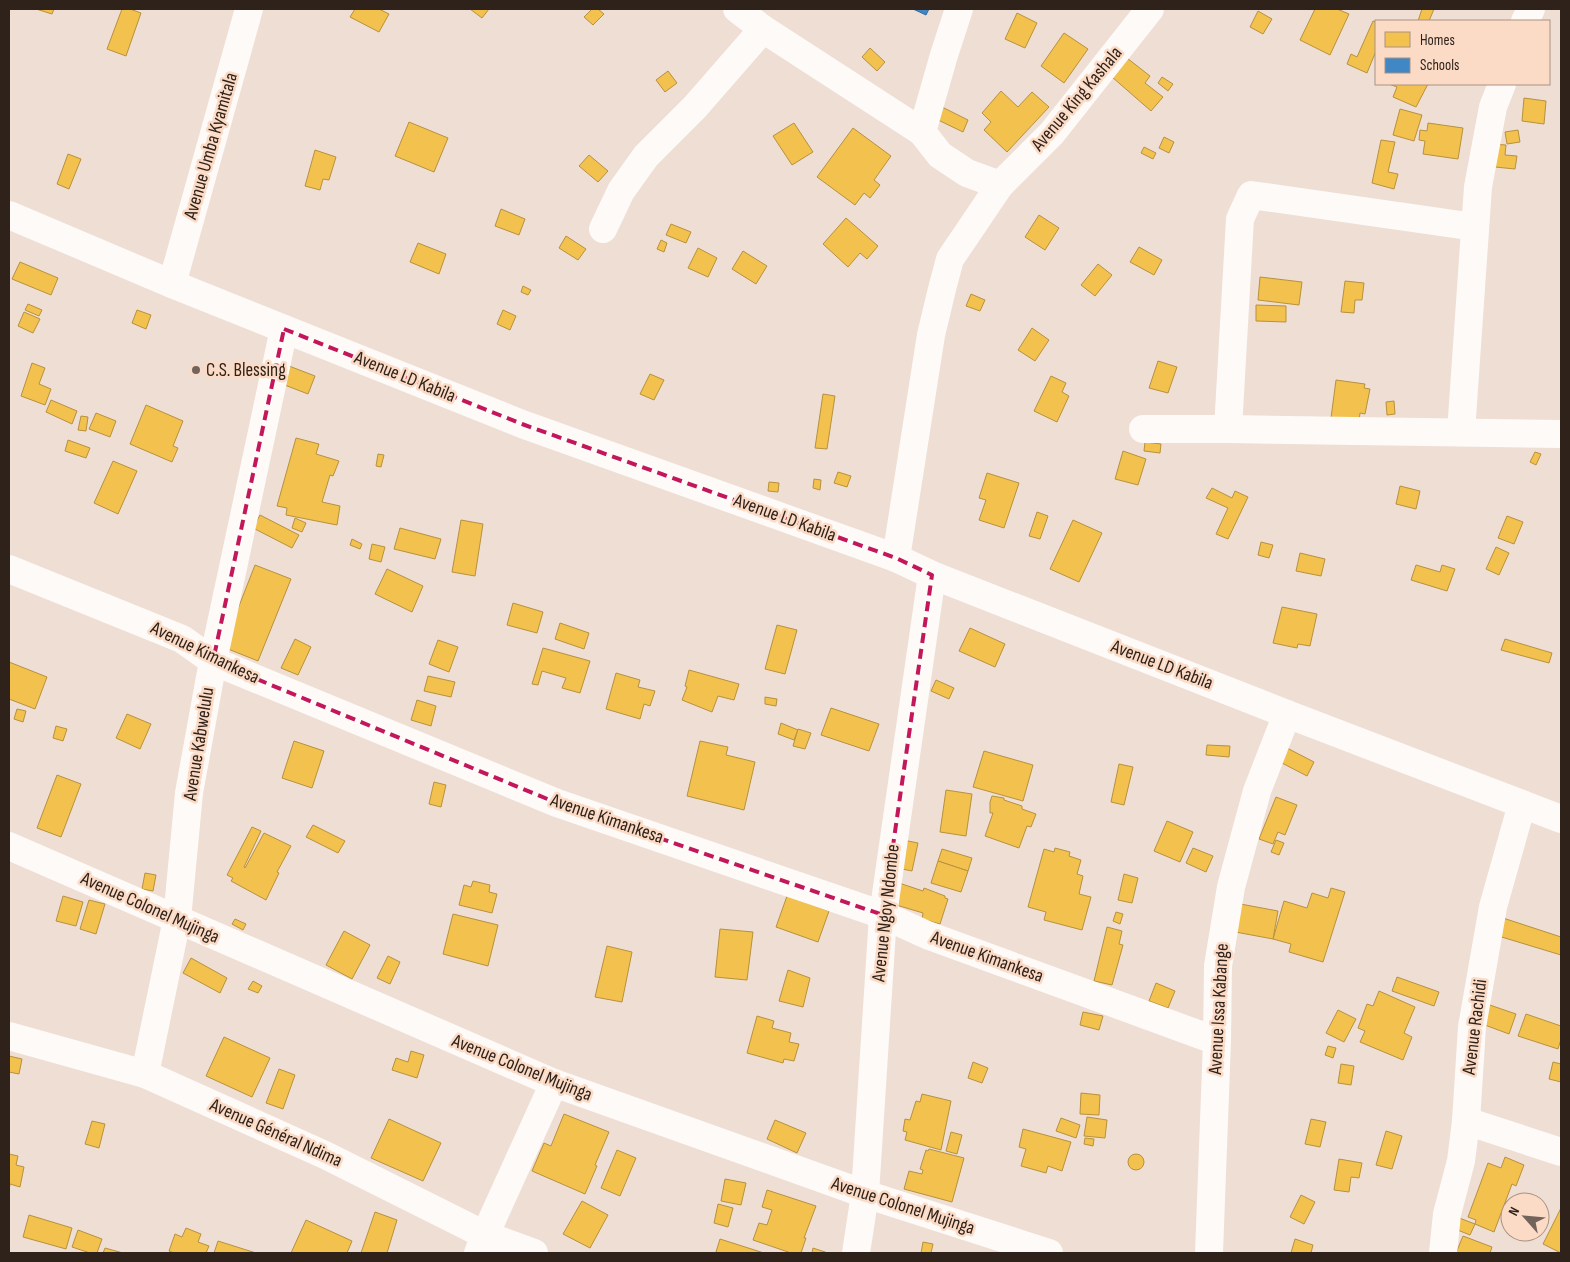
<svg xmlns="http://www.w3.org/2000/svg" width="1570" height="1262" viewBox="0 0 1570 1262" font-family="'Sofia Sans Condensed',sans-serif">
<rect width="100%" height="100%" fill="#efded3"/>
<g fill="#f2c14e" stroke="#b7913e">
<path d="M36,9H54L52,14Z"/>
<path d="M122,9H130L141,13L126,56L107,49Z"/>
<path d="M355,9H379L389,14L379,32L350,17Z"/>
<path d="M470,9H489L482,18Z"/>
<path d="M592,9H598L604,14L593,25L584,17Z"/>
<path d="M1315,9H1337L1349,14L1330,55L1300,40Z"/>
<path d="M1422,9H1434L1429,21H1418Z"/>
<path d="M1258,11L1272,19L1263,34L1250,27Z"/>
<path d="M1017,13L1037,23L1025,48L1005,39Z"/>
<path d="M1373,21L1376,22V51L1367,73L1347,64L1351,54L1357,57Z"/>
<path d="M1064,33L1088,49L1064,83L1041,66Z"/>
<path d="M870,48L885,62L877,71L862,57Z"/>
<path d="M1127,58L1150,76L1145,83L1163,97L1151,111L1112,77Z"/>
<path d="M668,71L677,83L665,92L656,80Z"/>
<path d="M1162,77L1173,84L1168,91L1158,83Z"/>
<path d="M1389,84H1428L1416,107L1393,97L1397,87Z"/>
<path d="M1001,91L1018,107L1032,92L1049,107L1007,152L984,130L991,122L982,113Z"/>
<path d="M1524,98L1546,101L1544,124L1522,121Z"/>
<path d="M940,106L968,120L963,132L934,118Z"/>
<path d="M1400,109L1422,115L1414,141L1393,135Z"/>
<path d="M409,122L448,138L434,172L395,156Z"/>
<path d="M794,123L813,152L792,165L773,136Z"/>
<path d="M1428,123L1463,128L1458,159L1423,154L1425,141L1419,140L1420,130L1427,131Z"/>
<path d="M853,128L891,156L874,180L880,185L870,198L864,193L855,205L817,177Z"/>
<path d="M1518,130L1520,142L1507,144L1505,132Z"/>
<path d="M1164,137L1174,142L1169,153L1159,148Z"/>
<path d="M1381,140L1395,142L1388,172L1398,174L1394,189L1372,183Z"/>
<path d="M1491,144L1506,145L1505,155L1517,156L1515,169L1495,167Z"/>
<path d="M1144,147L1156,153L1153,159L1141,153Z"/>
<path d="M315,150L336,157L329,180L323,179L320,190L305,186Z"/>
<path d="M68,154L81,159L69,189L57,184Z"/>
<path d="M589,155L608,171L598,182L579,166Z"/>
<path d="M501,209L525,219L519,235L495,226Z"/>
<path d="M1039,215L1059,228L1045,250L1025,237Z"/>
<path d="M846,218L878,246L867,259L860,253L848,267L823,244Z"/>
<path d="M671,224L691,232L686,243L666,235Z"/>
<path d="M566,236L586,249L578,260L559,248Z"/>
<path d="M661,240L667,243L664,252L657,249Z"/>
<path d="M418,243L446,254L439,274L410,262Z"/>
<path d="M1139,247L1162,260L1154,275L1130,262Z"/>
<path d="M698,248L717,258L708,277L688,268Z"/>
<path d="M743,251L767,266L756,284L732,269Z"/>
<path d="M20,262L58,278L51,295L12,279Z"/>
<path d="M1098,264L1112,275L1095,296L1081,285Z"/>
<path d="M1260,277L1302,282L1299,305L1258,300Z"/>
<path d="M1345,281L1364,283L1362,300H1355L1354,313L1341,312Z"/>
<path d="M523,286L531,290L528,295L521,292Z"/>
<path d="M971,294L985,300L980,311L966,306Z"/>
<path d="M28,304L42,310L39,316L25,310Z"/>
<path d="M1256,305L1286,306V322L1256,321Z"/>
<path d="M137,310L151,315L146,329L132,323Z"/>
<path d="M503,310L516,316L510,330L497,324Z"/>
<path d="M24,312L40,319L33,333L18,326Z"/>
<path d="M1032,328L1049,340L1035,361L1018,350Z"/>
<path d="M1158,361L1177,367L1168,393L1149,388Z"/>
<path d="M32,363L45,368L39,384L51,389L45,405L21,396Z"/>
<path d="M289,366L315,376L308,394L282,384Z"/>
<path d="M650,374L664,380L654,400L640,394Z"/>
<path d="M1051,376L1066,383L1062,392L1069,396L1057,422L1034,411Z"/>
<path d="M1336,380L1365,384L1364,388L1370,389L1365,414L1360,413L1359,422L1331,418Z"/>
<path d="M823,394L835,396L827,449L815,448Z"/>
<path d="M51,400L77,411L72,424L46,412Z"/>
<path d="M1394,401L1395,414L1387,415L1386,402Z"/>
<path d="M146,405L183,421L173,446L178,448L172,462L130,444Z"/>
<path d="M96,413L116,421L110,437L89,429Z"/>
<path d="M81,416L88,417L86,431L78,430Z"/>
<path d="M296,438L319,444L316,454L339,461L333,476L330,475L322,502L340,506L337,525L286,515L287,508L277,506Z"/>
<path d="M68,440L90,448L86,458L65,451Z"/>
<path d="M1145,442L1161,444L1160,453L1144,451Z"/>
<path d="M1123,451L1146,459L1138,485L1115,479Z"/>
<path d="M1535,452L1541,454L1536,465L1530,462Z"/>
<path d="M378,454L384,455L381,467L376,466Z"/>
<path d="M113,461L137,471L118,514L94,503Z"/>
<path d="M838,472L851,476L847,487L834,483Z"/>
<path d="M987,473L1019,483L1004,528L979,520L986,500L979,498Z"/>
<path d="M814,479L821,480L820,490L813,488Z"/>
<path d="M769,482L779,483L778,492L768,491Z"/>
<path d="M1400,486L1420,491L1416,509L1396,504Z"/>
<path d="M1212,488L1232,498L1235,491L1248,497L1228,539L1216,534L1228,508L1206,498Z"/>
<path d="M1037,512L1048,516L1040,539L1029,536Z"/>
<path d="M260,515L299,535L292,548L253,528Z"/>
<path d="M1507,516L1523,522L1514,544L1498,538Z"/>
<path d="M295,518L306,523L302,532L292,528Z"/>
<path d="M461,520L483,524L475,576L452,572Z"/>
<path d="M1073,520L1102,533L1079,582L1050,569Z"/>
<path d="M400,528L441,539L435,559L394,549Z"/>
<path d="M352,539L362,544L360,549L350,545Z"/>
<path d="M1261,542L1273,545L1269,558L1258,555Z"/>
<path d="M372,544L385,547L381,562L369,559Z"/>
<path d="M1496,547L1509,553L1499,575L1486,569Z"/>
<path d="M1300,553L1325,559L1321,576L1296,571Z"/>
<path d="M255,565L291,579L258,661L223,647Z"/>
<path d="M1416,565L1440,572L1442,565L1455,569L1447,591L1411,580Z"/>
<path d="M387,569L423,586L412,612L375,594Z"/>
<path d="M513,603L543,612L537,633L507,625Z"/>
<path d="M1282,607L1317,614L1310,646L1298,644L1297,648L1273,643Z"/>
<path d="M560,623L589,633L584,649L555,639Z"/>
<path d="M777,625L797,630L785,674L765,669Z"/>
<path d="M970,628L1005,644L995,667L959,651Z"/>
<path d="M295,639L311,647L298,675L281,668Z"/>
<path d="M1505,639L1552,653L1549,663L1501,650Z"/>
<path d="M438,640L458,647L449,672L429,664Z"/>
<path d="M543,648L590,661L580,693L562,688L566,678L542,671L538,685L532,684Z"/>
<path d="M9,662L47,677L35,709L9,699Z"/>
<path d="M689,670L739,684L734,700L718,696L712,712L682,700L687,687L685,686Z"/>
<path d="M616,673L640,680L638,687L655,691L650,706L644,704L640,719L606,709Z"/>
<path d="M428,676L455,682L451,697L424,691Z"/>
<path d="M936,680L954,688L949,699L931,691Z"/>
<path d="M765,697L777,699L776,706L765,704Z"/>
<path d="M417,700L436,706L431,726L411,720Z"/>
<path d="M831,708L879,724L869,751L821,735Z"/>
<path d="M17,709L26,711L23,722L14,719Z"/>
<path d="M127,714L151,724L140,749L116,738Z"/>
<path d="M781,723L798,730L794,740L778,734Z"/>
<path d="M56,726L67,729L63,741L53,738Z"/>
<path d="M798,729L811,733L805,749L793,746Z"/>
<path d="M294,741L324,751L312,788L282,778Z"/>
<path d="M700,741L728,747L726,755L755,762L744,810L687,796Z"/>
<path d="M1207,745L1230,746L1229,757L1206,755Z"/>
<path d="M1287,748L1314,762L1307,776L1280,762Z"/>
<path d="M984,751L1033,765L1023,801L973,787Z"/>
<path d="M1119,764L1133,767L1124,805L1111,802Z"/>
<path d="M57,775L81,784L61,837L37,828Z"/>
<path d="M434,782L446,785L441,807L429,804Z"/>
<path d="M946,790L972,794L966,836L940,832Z"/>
<path d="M992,796L1004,798V800L1022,806V809L1036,814L1031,827L1027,826L1019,848L985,836L993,813H990V802Z"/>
<path d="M1276,797L1297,805L1285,835L1278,832L1273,844L1259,839Z"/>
<path d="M1167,821L1193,832L1180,862L1154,851Z"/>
<path d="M313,825L345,841L338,853L306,837Z"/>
<path d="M252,827L261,831L244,867L245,868L264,833L291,846L277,872L279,873L266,900L231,881L233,878L227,875Z"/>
<path d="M903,840L918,843L912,871L897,868Z"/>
<path d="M1276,840L1284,843L1279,855L1271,852Z"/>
<path d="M1055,848L1070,852L1069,856L1081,860L1077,874L1083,876L1079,894L1091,897L1082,930L1044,920L1046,912L1028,907L1044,849L1054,852Z"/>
<path d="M1193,848L1213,856L1206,872L1186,863Z"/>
<path d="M942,849L972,858L968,871L938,861Z"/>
<path d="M938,861L968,871L961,892L931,883Z"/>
<path d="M145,873L156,875L153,891L142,889Z"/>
<path d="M1124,874L1138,878L1132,903L1118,900Z"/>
<path d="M473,881L490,885L489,892L497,894L492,913L459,905L464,885L471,887Z"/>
<path d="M899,883L923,891L924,888L945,896V898L948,899L940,924L922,919L923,913L893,904Z"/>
<path d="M1331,888L1345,892L1323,962L1289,952L1291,944L1273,939L1284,901L1307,908L1312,893L1328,898Z"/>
<path d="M63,896L83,902L76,926L56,921Z"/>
<path d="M787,896L829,911L818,942L776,927Z"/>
<path d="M89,900L105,904L96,934L80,929Z"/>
<path d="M1235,903L1278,911L1273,939L1230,931Z"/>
<path d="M1116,912L1123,914L1120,924L1113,921Z"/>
<path d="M453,914L498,925L488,966L443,954Z"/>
<path d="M1500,917L1561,937V955L1495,935Z"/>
<path d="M235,919L246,924L243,930L232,924Z"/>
<path d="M1107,927L1122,931L1119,944L1123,945L1112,985L1094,981Z"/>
<path d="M720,929L753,932L747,980L715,977Z"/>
<path d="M344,931L370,945L352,979L326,965Z"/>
<path d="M607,946L632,952L622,1002L595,997Z"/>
<path d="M388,956L400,962L390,984L377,978Z"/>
<path d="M191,958L227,978L220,993L183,973Z"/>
<path d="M788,970L810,978L803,1007L779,1001Z"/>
<path d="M1397,977L1439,992L1434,1006L1392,991Z"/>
<path d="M253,981L262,986L258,993L248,989Z"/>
<path d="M1156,983L1175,991L1168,1008L1149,1001Z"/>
<path d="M1379,991L1415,1007L1404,1033L1412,1037L1403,1060L1360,1042L1365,1031L1358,1028L1367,1004L1373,1006Z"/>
<path d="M1481,1002L1516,1014L1509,1034L1474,1021Z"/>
<path d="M1338,1010L1356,1019L1344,1042L1326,1033Z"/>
<path d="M1083,1012L1103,1016L1099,1030L1080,1025Z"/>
<path d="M1526,1014L1561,1026V1039L1558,1049L1518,1036Z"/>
<path d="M757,1016L774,1021L772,1028L791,1033L789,1042L799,1044L794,1061L784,1059L783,1063L747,1053Z"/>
<path d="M224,1037L270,1058L252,1097L206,1076Z"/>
<path d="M1328,1046L1336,1048L1333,1058L1325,1055Z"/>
<path d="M411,1051L424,1055L417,1078L392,1070L396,1058L408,1062Z"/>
<path d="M9,1056L22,1059L19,1074L9,1072Z"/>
<path d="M973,1062L988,1068L982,1083L968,1078Z"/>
<path d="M1553,1062L1561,1064V1082L1549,1079Z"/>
<path d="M1341,1064L1354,1066L1351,1085L1338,1083Z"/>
<path d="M279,1069L295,1075L283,1109L266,1103Z"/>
<path d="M1081,1093L1100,1095L1099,1115L1080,1114Z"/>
<path d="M922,1094L951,1101L941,1150L905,1140L907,1132L903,1131L905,1119L910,1120L916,1101L920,1102Z"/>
<path d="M564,1114L609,1132L595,1165L597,1166L585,1194L532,1171L544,1143L551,1146Z"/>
<path d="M1087,1117L1107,1120L1105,1138L1084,1136Z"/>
<path d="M1061,1118L1080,1125L1076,1138L1056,1131Z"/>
<path d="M389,1119L441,1143L423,1181L371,1158Z"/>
<path d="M1311,1119L1326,1122L1320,1147L1305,1144Z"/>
<path d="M775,1120L806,1133L797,1153L767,1139Z"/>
<path d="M92,1121L105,1124L99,1148L85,1144Z"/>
<path d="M1023,1129L1071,1142L1062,1171L1048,1166L1046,1173L1021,1166L1026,1149L1019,1147Z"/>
<path d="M1386,1131L1402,1136L1392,1169L1376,1165Z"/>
<path d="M951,1132L962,1135L957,1154L946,1151Z"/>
<path d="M1085,1138L1094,1139L1093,1146L1084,1144Z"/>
<path d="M929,1149L964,1158L952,1202L904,1189L909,1171L922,1174L923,1170L920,1169L926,1150L928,1151Z"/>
<path d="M617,1150L636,1158L620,1196L601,1188Z"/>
<circle cx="1136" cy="1162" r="8"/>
<path d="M9,1154L18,1156L16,1165L24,1167L20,1187L10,1184L9,1191Z"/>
<path d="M1505,1157L1524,1165L1516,1186L1512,1184L1494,1232L1475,1224L1476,1220L1468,1217L1488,1163L1501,1168Z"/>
<path d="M1339,1159L1362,1163L1359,1178L1351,1177L1349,1192L1334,1190Z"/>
<path d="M725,1179L746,1183L741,1205L721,1201Z"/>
<path d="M767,1190L816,1206L804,1238H806L801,1253H791L753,1240L759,1223L767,1225L772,1210L762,1207Z"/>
<path d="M1301,1195L1315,1202L1304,1224L1290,1217Z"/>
<path d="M582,1201L608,1215L590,1248L563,1234Z"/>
<path d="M718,1204L733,1208L728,1227L714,1223Z"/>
<path d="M1561,1208V1253L1543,1244Z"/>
<path d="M375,1212L397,1220L387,1253H361Z"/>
<path d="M29,1215L72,1228L66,1249L23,1237Z"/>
<path d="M1454,1216L1475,1224L1470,1235L1450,1227Z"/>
<path d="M306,1220L352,1241L347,1253H291Z"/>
<path d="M186,1228L201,1234L198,1242L209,1246L206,1253H174L169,1251L175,1234L182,1237Z"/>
<path d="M78,1230L102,1239L97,1253H90L72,1247Z"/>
<path d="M1463,1236L1492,1247L1490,1253H1456Z"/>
<path d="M720,1239L764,1253H719L716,1252Z"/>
<path d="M1295,1239L1313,1245L1311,1253H1291Z"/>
<path d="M218,1241L256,1253H214Z"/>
<path d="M923,1242L933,1244L931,1253H921Z"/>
<path d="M105,1248L123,1253H103Z"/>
<path d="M813,1248L828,1253H812Z"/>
</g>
<path fill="#3f88c5" stroke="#3a6992" d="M913,9H929L926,15Z"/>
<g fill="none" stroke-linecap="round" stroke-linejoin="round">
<g stroke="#fdfaf8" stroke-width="28">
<path d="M737,9L763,29L922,132"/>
<path d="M1525,21L1531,9"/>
<path d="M1000,185L1052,133L1150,9"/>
<path d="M9,215L172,284L522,424L896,558L932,575L1287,714L1561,819"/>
<path d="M603,229L621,191L646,156L695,107L763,29"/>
<path d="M172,284L249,9"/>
<path d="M1143,429H1228L1561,434"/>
<path d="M1228,429L1240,219L1251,195L1475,227"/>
<path d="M1461,432L1478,187L1493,107L1502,84"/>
<path d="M896,558L931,335L942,289L950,259L1000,185L967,173L940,155L922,132L944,55L959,9"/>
<path d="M9,569L182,639L213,661L557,803L883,915L927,935L1217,1041"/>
<path d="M9,846L554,1083L865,1194L1049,1253"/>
<path d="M9,1036L145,1074L325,1155L485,1235L534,1253"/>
<path d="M145,1074L177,919L189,793L213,661L284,329"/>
<path d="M1466,1121L1561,1152"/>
<path d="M478,1253L485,1235L554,1083"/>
<path d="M856,1253L865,1194L883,915L932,575"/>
<path d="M1209,1253L1217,1041L1218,966L1231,887L1257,791L1287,714"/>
<path d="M1443,1253L1447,1214L1461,1161L1466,1121L1472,1027L1493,907L1522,804"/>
</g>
</g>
<path fill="none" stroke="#c2185b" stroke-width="4" stroke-dasharray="10 6" stroke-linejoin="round" d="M284,329L522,424L896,558L932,575L883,915L557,803L213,661Z"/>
<circle fill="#72645b" stroke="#fcdbc6" stroke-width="2" cx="196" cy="370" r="5"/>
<g text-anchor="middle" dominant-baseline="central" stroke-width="5" stroke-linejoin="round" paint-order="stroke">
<g font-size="19" fill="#2e221a" stroke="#fcdbc6">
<text transform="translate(1077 99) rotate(-50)">Avenue King Kashala</text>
<text transform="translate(211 146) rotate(-74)">Avenue Umba Kyamitala</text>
<text transform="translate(405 377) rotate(22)">Avenue LD Kabila</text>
<text transform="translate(785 518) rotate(20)">Avenue LD Kabila</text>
<text transform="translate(205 653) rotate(26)">Avenue Kimankesa</text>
<text transform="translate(1162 665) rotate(21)">Avenue LD Kabila</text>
<text transform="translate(199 744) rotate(-81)">Avenue Kabwelulu</text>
<text transform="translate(607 819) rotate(19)">Avenue Kimankesa</text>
<text transform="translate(150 908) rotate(24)">Avenue Colonel Mujinga</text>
<text transform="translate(886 913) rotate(-84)">Avenue Ngoy Ndombe</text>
<text transform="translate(987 957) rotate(20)">Avenue Kimankesa</text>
<text transform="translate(1219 1009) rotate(-87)">Avenue Issa Kabange</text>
<text transform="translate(1475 1027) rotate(-83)">Avenue Rachidi</text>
<text transform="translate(522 1068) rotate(22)">Avenue Colonel Mujinga</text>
<text transform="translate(276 1133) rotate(24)">Avenue Général Ndima</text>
<text transform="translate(903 1206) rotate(18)">Avenue Colonel Mujinga</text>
</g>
<g font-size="19" fill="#2e221a" stroke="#fcdbc6" text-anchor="start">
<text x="206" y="370">C.S. Blessing</text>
</g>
</g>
<rect width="1570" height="1262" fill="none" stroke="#2e221a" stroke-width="20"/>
<rect x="1375" y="20" width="175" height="65" fill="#fcdbc6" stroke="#aa9181"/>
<rect x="1385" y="32" width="25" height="15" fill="#f2c14e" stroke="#aa9181"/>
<text x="1420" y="45" font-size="15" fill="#2e221a">Homes</text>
<rect x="1385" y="58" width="25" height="15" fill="#3f88c5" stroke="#aa9181"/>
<text x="1420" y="70" font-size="15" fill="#2e221a">Schools</text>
<g transform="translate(1525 1217) rotate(297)"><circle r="24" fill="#fcdbc6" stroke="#aa9181"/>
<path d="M0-4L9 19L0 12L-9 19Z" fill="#72645b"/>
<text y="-8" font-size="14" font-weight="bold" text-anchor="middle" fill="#2e221a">N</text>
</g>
</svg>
